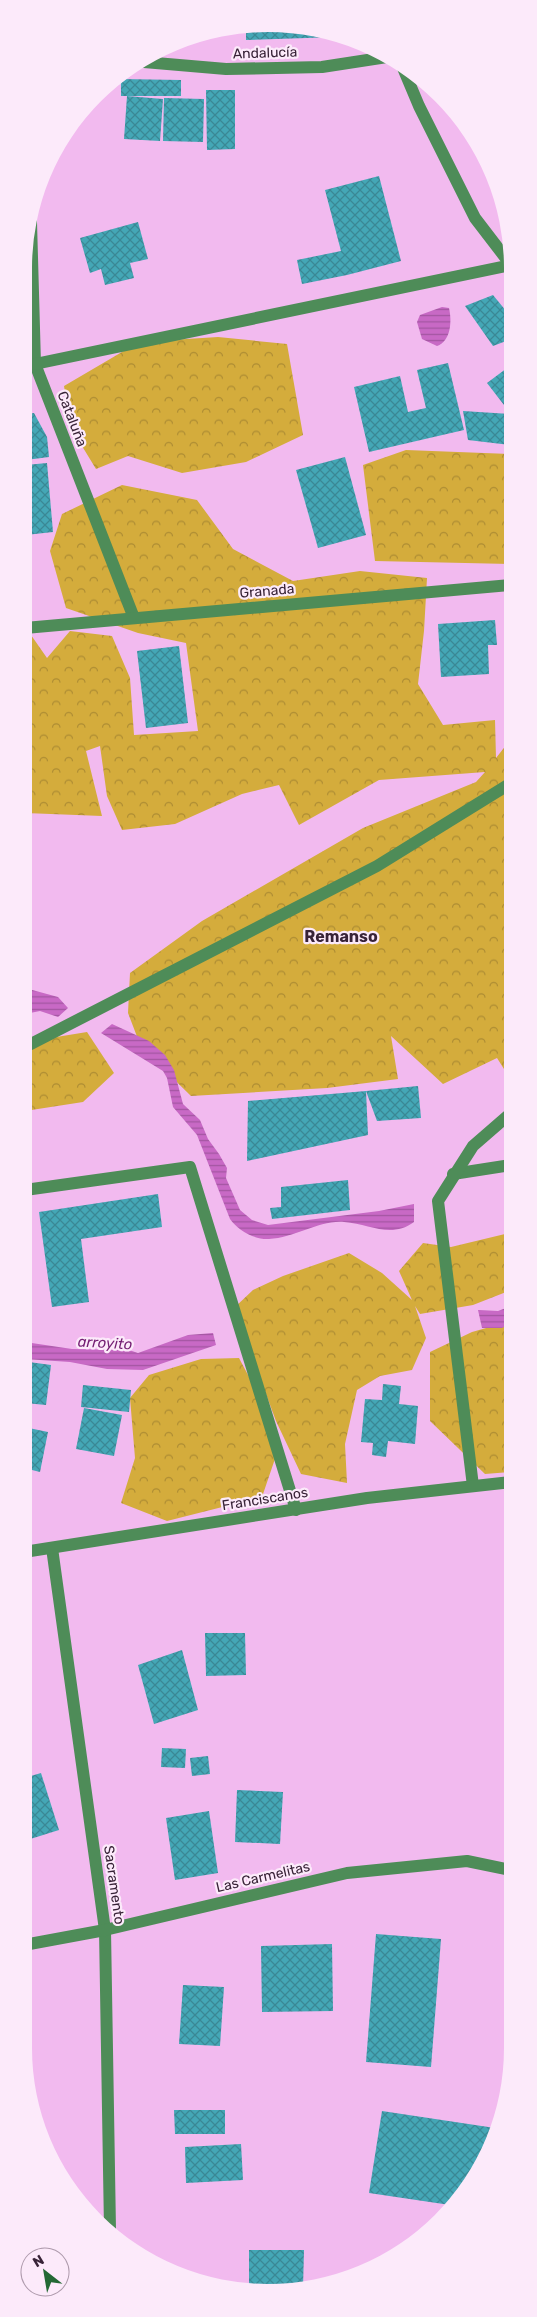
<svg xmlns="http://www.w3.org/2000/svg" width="537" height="2317" viewBox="0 0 537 2317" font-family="Rubik,sans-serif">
<defs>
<pattern id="forest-crowns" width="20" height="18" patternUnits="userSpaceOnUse" patternTransform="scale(1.25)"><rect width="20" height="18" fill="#d4ac3c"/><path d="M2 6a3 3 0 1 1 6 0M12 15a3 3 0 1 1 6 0" fill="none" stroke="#ad8c33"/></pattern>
<pattern id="water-rules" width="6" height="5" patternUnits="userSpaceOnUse" patternTransform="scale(1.25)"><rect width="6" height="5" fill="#c869c5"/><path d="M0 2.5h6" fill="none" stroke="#a356a1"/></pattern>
<pattern id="building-cross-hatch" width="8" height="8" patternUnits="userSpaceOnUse" patternTransform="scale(1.25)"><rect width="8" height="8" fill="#44a7b6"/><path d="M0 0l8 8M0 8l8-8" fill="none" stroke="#3a8895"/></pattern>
</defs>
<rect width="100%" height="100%" fill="#f2baef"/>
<g fill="url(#forest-crowns)">
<path d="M218,337L287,344L303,435L246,462L182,473L128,456L96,469L71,428L64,386L139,342Z"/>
<path d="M406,450L511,454V564L375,561L363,465Z"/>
<path d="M122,485L197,500L233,549L293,581L360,571L427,578L424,631L418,684L443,725L495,720L496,758L511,739V1080L497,1058L443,1084L391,1036L398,1079L327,1088L191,1096L141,1047L128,1013L130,973L202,921L363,828L476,782L485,772L379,780L299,825L279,785L242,794L175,824L122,830L107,796L100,746L86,751L102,816L25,813V636L31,635L47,658L70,631L112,636L130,678L134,735L198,731L186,643L138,633L66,608L50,551L62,514Z"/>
<path d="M87,1032L114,1073L83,1102L25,1111V1051L38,1040Z"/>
<path d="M511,1199V1290L473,1305L420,1314L415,1306L426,1338L412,1370L380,1376L357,1390L345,1444L347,1483L301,1474L276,1421L234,1308L253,1290L283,1276L349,1253L382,1273L412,1300L399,1271L423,1243L451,1247L505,1234Z"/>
<path d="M511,1321V1472L485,1474L430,1421V1352L472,1332Z"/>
<path d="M239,1358L263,1403L278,1450L262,1497L167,1521L121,1503L135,1458L130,1398L149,1375L201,1359Z"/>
</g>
<g fill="url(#water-rules)">
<path d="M442,307L449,308C452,321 451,341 437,346L422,339L417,322L420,315Z"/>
<path d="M25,988L58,997L68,1008L58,1017L40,1011L25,1014Z"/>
<path d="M112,1024L149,1041L165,1055L174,1070L183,1104L200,1120L208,1139L219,1154L227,1168L226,1178L240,1210L252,1220L268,1225L379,1211L414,1204V1222C391,1239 370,1224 344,1222C319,1220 295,1238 269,1239C254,1240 238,1230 230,1219L197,1135L173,1107L167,1078L163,1071L101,1033Z"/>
<path d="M511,1306V1323L502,1328H482L478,1310L498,1311Z"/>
<path d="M213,1333L216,1345L143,1370L107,1369L70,1362L25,1359V1342L72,1349L129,1350L138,1353L188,1335Z"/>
</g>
<g fill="url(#building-cross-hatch)">
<path d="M301,26L336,37L246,40V29L271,28V33L272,28Z"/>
<path d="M121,79L181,80V96H121Z"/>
<path d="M206,90H235V149L207,150Z"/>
<path d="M127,96L163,99L160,141L124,139Z"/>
<path d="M164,98L204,99L203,142L163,141Z"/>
<path d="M379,176L401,261L347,275L302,284L297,260L341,251L325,190Z"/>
<path d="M138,222L148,259L130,263L134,278L105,285L101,269L90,273L80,238Z"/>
<path d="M493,295L511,317V339L493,346L465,306Z"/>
<path d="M448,363L464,430L369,452L354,387L400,376L408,412L426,408L417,370Z"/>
<path d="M511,365V445L468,440L463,411L511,414L487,383Z"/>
<path d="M34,413L47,437L49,457L26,460V414Z"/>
<path d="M345,457L366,535L318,548L296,470Z"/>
<path d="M47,463L53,532L26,535V465Z"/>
<path d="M495,620L497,645H488L489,674L441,677L438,624Z"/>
<path d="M179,646L188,723L146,728L137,651Z"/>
<path d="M418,1086L421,1118L377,1121L366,1091Z"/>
<path d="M366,1091L368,1135L247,1161L248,1101Z"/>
<path d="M348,1180L350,1210L272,1219L270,1208L281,1207V1187Z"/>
<path d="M158,1194L162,1227L81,1239L89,1302L52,1307L39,1212Z"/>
<path d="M29,1362L51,1365L46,1405L25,1403Z"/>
<path d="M383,1384L401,1386L399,1404L418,1406L415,1444L388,1441L386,1457L372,1455L373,1443L361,1442L365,1399L382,1400Z"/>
<path d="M83,1385L131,1390L129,1412L81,1407Z"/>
<path d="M84,1408L122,1415L114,1456L76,1449Z"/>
<path d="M24,1427L48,1432L40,1472L24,1468Z"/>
<path d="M205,1633H245L246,1675L206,1676Z"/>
<path d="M182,1650L198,1710L154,1724L138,1665Z"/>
<path d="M162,1748L186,1749L185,1768L161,1767Z"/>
<path d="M208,1756L210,1774L192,1776L190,1758Z"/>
<path d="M41,1773L59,1830L24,1841V1778Z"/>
<path d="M237,1790L283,1792L280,1844L235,1842Z"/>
<path d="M209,1811L218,1873L175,1880L166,1818Z"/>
<path d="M376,1934L441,1939L431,2067L366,2062Z"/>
<path d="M332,1944L333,2011L262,2012L261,1946Z"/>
<path d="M183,1985L224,1987L220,2046L179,2044Z"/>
<path d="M174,2110H225V2134H175Z"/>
<path d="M382,2111L495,2128L481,2171L450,2205L369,2193Z"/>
<path d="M241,2144L243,2180L186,2183L185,2147Z"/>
<path d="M249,2250H304L303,2288L249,2289Z"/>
</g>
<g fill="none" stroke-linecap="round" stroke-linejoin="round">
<g stroke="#4e8c58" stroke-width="12">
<path d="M144,62L226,69L322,67L387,57"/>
<path d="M403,68L419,106L475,218L511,265"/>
<path d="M31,222L35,364L134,618"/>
<path d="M35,364L511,265"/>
<path d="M25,628L511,585"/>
<path d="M25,1047L377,866L511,783"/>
<path d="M453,1174L511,1165"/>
<path d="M25,1190L190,1167L296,1510"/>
<path d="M473,1486L438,1201L473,1146L511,1113"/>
<path d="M52,1548L105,1930L110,2229"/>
<path d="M24,1552L367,1498L511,1482"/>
<path d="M24,1945L105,1930L347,1873L467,1861L511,1870"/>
</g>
</g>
<g text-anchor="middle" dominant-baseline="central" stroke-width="4.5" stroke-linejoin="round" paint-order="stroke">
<g font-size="14" fill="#382337" stroke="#fceafa">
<text transform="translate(265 53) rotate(-2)">Andalucía</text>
<text transform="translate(72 419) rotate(69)">Cataluña</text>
<text transform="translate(267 591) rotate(-5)">Granada</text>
<text transform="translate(265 1499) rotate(-9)">Franciscanos</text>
<text transform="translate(263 1877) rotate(-13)">Las Carmelitas</text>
<text transform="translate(114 1885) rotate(82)">Sacramento</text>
</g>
<g font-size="15" font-style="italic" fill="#741e73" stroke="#fceafa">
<text transform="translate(105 1343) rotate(3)">arroyito</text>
</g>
<g font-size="16" font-weight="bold" fill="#382337" stroke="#fceafa">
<text x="341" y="936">Remanso</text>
</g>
</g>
<path d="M0 0H537V2317H0ZM268 32H268A236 236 0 0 1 504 268V2048A236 236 0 0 1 268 2284H268A236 236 0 0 1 32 2048V268A236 236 0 0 1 268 32Z" fill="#fceafa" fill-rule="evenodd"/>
<g transform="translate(45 2272) rotate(329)"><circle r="24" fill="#fceafa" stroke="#ae9aac"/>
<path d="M0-4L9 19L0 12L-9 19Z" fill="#236834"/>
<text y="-8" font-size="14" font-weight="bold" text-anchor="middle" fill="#382337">N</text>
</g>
</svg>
